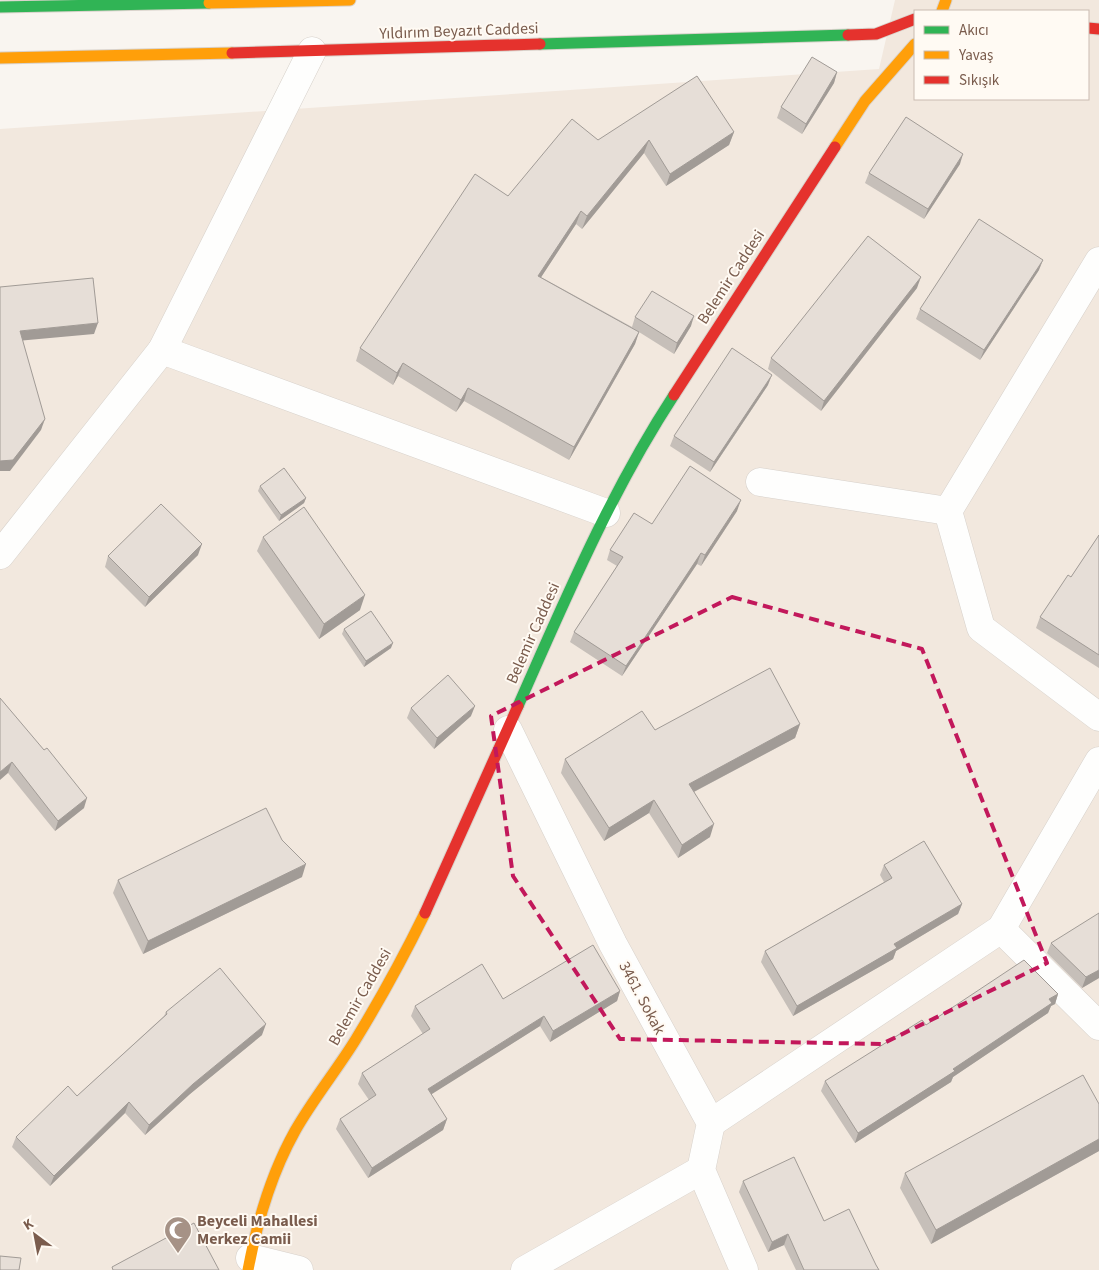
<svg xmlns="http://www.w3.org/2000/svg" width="1099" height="1270" viewBox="0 0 1099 1270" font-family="'Source Sans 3',sans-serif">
<rect width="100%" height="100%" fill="#f9f5f0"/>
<path fill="#f2e8de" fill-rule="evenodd" d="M895,0H1099V1270H0V129L879,69ZM915,11H1088V99H915Z"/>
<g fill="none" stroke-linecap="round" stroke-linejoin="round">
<g stroke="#d7d1cb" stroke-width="29">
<g id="street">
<path d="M162,350L606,513"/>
<path d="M760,482L948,511L1099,261"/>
<path d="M948,511L981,628L1099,717"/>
<path d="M0,555L162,350L312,51"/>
<path d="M508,730L613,944L711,1123L701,1170L744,1270"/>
<path d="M1001,929L1099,1026"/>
<path d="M711,1123L1001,929L1099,761"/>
<path d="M250,1258L299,1270"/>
<path d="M525,1270L701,1170"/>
</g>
</g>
<g stroke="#d9d2cb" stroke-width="13">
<g id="fast">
<path d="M0,7L209,3"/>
<path d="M540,44L848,35"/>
<path d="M518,706C565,600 610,493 674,395"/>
</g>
</g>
<g stroke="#d9d2cb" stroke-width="13">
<g id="slow">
<path d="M209,3L350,0"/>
<path d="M942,11L946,0"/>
<path d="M0,58L232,53"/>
<path d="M835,147L865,101L915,44"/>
<path d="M248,1270C257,1222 271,1174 295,1131C313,1099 337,1070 356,1039C381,998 404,956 425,913"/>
</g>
</g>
<g stroke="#d9d2cb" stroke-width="13">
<g id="jam">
<path d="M1088,28L1099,29"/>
<path d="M848,35L876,34L915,19"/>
<path d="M232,53L540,44"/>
<path d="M674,395L835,147"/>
<path d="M425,913L518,706"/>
</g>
</g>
<use href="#street" stroke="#fefefd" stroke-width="28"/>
<use href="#fast" stroke="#30b455" stroke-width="11"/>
<use href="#slow" stroke="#ff9f0a" stroke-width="11"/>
<use href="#jam" stroke="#e5322d" stroke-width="11"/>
</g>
<g fill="#c6bfb9">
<path d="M837,72L834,83L802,134L777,118L781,107Z"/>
<path d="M734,132L729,145L666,186L644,153L582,229L576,224L541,277L632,327L635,317L691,326L674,354L639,332L635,344L569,460L464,401L456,412L398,376L393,385L356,361L360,348L508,196L598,140Z"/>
<path d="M960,164L924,219L865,183L869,173Z"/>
<path d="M1039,270L980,360L916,319L920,309Z"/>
<path d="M917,288L821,411L768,369L771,358Z"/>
<path d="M768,385L710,472L670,446L674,436Z"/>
<path d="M260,486L306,498L304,503L279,521L258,491Z"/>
<path d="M737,511L701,566L697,564L622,676L570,642L574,632L617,566L607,560L610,550L652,524Z"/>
<path d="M1099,535V668L1036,628L1040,617L1071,577Z"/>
<path d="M263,537L360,610L319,639L257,551Z"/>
<path d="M198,555L145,607L105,567L108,556Z"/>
<path d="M344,629L391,648L364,667L342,634Z"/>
<path d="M0,698L84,808L55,831L8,773Z"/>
<path d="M411,708L471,716L434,749L407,718Z"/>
<path d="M800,724L795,738L694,792L710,837L678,858L649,813L604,841L561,773L565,759L655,730Z"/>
<path d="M282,840L302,877L143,954L113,893L118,880Z"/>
<path d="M884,865L962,904L958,914L896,951L893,959L793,1016L761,962L765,951L884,882L880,875Z"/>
<path d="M1051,943L1099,978L1082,988L1047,953Z"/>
<path d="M620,991L617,1001L550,1042L540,1026L431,1094L447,1119L443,1130L368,1178L336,1129L340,1119L369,1100L358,1084L362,1073L423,1034L411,1016L415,1006Z"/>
<path d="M1058,994L1055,1004L1051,1006L1048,1013L953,1077L951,1082L855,1143L821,1091L825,1081L926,1025Z"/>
<path d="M166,1012L262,1035L190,1094L145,1135L125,1113L50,1186L12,1147L16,1137L77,1096L164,1016Z"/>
<path d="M1099,1104V1151L931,1244L900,1188L905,1173Z"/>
<path d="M743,1181L824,1221L876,1265L879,1270H796L784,1245L768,1252L739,1192Z"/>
</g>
<g fill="#a19b96">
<path d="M837,72L834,83L802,134L806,124Z"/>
<path d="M734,132L729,145L666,186L670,174Z"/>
<path d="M649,140L644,153L582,229L587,216Z"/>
<path d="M963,154L960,164L924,219L928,209Z"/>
<path d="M581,211L576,224L534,288L538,276Z"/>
<path d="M1043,260L1039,270L980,360L984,350Z"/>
<path d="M921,277L917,288L821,411L824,401Z"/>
<path d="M694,316L691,326L674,354L677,343Z"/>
<path d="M98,323L94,334L17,341L20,331Z"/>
<path d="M639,332L635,344L569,460L574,447Z"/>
<path d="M403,363L398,376L393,385L397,373Z"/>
<path d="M772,375L768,385L710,472L714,462Z"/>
<path d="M468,388L464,401L456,412L461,400Z"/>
<path d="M45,419L41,430L10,471H0V461Z"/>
<path d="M306,498L304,503L279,521L281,515Z"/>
<path d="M741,500L737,511L701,566L705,555Z"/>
<path d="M202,544L198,555L145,607L149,597Z"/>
<path d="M701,553L697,564L622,676L626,666Z"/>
<path d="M365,595L360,610L319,639L324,624Z"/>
<path d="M393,643L391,648L364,667L366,661Z"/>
<path d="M475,706L471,716L434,749L437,738Z"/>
<path d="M800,724L795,738L684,797L689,784Z"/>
<path d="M12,762L8,773L0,780V772Z"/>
<path d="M87,798L84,808L55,831L58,821Z"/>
<path d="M654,800L649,813L604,841L609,828Z"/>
<path d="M714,824L710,837L678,858L682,845Z"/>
<path d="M306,864L302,877L143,954L148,941Z"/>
<path d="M962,904L958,914L896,951L893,959L793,1016L797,1006L894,944Z"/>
<path d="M1099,970V978L1082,988L1086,977Z"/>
<path d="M620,991L617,1001L550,1042L553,1031Z"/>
<path d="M1058,994L1055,1004L1051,1006L1048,1013L953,1077L951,1082L855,1143L858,1133L953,1069L1049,999Z"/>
<path d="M544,1016L540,1026L424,1099L428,1089Z"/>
<path d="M266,1024L262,1035L190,1094L145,1135L149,1125L193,1084Z"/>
<path d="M129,1102L125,1113L50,1186L54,1176Z"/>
<path d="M447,1119L443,1130L368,1178L372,1168Z"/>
<path d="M1099,1139V1151L931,1244L936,1230Z"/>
<path d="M788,1234L784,1245L768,1252L772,1242Z"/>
</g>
<g fill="#e6ded7" stroke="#a19b96">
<path d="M812,57L837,72L806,124L781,107Z"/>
<path d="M697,76L734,132L670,174L649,140L587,216L581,211L538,276L639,332L574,447L468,388L461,400L403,363L397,373L360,348L475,174L508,196L572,119L598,140Z"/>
<path d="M906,117L963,154L928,209L869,173Z"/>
<path d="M979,219L1043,260L984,350L920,309Z"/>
<path d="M868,236L921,277L824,401L771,358Z"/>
<path d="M93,278L98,323L20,331L45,419L13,460L0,461V287Z"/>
<path d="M652,291L694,316L677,343L635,317Z"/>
<path d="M732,348L772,375L714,462L674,436Z"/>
<path d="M690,466L741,500L705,555L701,553L626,666L574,632L623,557L610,550L634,513L652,524Z"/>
<path d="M284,468L306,498L281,515L260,486Z"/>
<path d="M161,504L202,544L149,597L108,556Z"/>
<path d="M304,507L365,595L324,624L263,537Z"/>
<path d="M1099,535V655L1040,617L1068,575L1071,577Z"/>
<path d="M371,611L393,643L366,661L344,629Z"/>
<path d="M770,668L800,724L689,784L714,824L682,845L654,800L609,828L565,759L642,711L655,730Z"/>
<path d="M448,675L475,706L437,738L411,708Z"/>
<path d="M0,698L44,750L47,748L87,798L58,821L12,762L0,772Z"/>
<path d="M266,808L282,840L306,864L148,941L118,880Z"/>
<path d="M924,841L962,904L894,944L897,948L797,1006L765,951L892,878L884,865Z"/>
<path d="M1099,913V970L1086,977L1051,943Z"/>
<path d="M593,945L620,991L553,1031L544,1016L428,1089L447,1119L372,1168L340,1119L376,1095L362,1073L430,1029L415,1006L482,964L503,999Z"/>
<path d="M1024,960L1058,994L1049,999L1052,1003L953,1069L955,1071L858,1133L825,1081L922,1020L926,1025Z"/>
<path d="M220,968L266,1024L193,1084L149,1125L129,1102L54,1176L16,1137L68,1086L77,1096L167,1014L166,1012Z"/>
<path d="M1083,1075L1099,1104V1139L936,1230L905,1173Z"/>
<path d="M794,1157L824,1221L849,1209L876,1265L879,1270H804L788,1234L772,1242L743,1181Z"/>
<path d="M194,1223L219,1270H113L112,1267Z"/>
<path d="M0,1256L21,1258L19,1270H0Z"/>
</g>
<path fill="none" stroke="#c2185b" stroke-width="4" stroke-dasharray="10 6" stroke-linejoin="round" d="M732,597L922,649L1047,963L882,1044L620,1039L513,876L491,716Z"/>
<defs>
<g id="mosque-pin" transform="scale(1.4375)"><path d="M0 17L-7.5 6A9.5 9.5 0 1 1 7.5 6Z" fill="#a69286" stroke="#fffaf3"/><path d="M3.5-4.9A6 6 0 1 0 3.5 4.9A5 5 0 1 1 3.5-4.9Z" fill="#fff"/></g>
</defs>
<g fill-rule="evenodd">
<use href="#mosque-pin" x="178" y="1230"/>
</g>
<g text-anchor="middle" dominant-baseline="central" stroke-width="4" stroke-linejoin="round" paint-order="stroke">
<g font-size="16" fill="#7a5c4d" stroke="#fffaf3">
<text transform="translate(459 31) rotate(-2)">Yıldırım Beyazıt Caddesi</text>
<text transform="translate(731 277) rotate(-57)">Belemir Caddesi</text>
<text transform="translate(533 633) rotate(-66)">Belemir Caddesi</text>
<text transform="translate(360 997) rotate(-60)">Belemir Caddesi</text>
<text transform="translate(642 998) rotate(62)">3461. Sokak</text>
</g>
<g font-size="16" font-weight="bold" fill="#7a5c4d" stroke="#fffaf3" text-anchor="start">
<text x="197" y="1221">Beyceli Mahallesi<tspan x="197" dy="18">Merkez Camii</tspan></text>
</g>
</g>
<rect x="914" y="10" width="175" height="90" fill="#fffaf3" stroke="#cabbb1"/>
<rect x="924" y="26" width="25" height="8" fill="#30b455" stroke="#cabbb1"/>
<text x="959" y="35" font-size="15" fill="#7a5c4d">Akıcı</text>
<rect x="924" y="51" width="25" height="8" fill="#ff9f0a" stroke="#cabbb1"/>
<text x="959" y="60" font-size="15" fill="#7a5c4d">Yavaş</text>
<rect x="924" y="76" width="25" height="8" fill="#e5322d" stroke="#cabbb1"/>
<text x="959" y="85" font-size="15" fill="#7a5c4d">Sıkışık</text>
<g transform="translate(35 1235) rotate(328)" stroke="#fffaf3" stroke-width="4" paint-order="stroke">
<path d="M0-4L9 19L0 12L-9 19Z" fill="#7a5c4d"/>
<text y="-8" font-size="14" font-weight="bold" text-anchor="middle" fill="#7a5c4d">K</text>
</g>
</svg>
